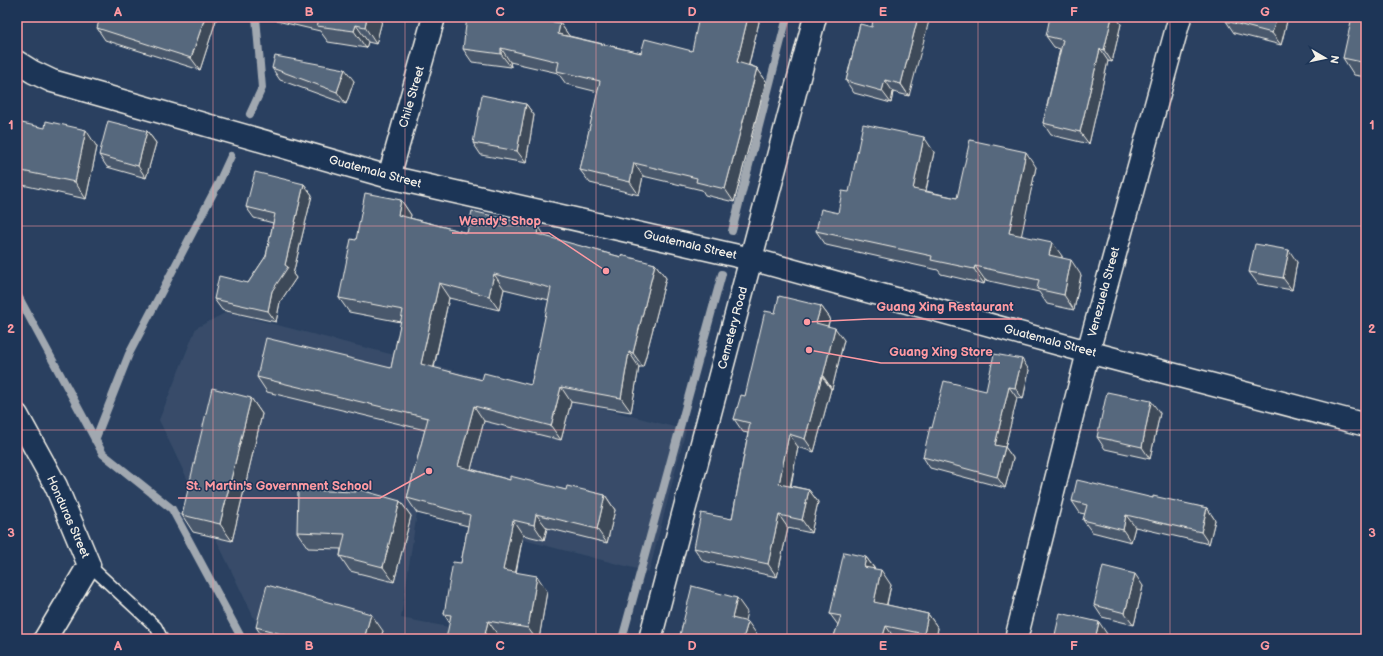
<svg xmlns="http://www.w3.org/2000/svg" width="1383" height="656" viewBox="0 0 1383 656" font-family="'Balsamiq Sans',sans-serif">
<rect width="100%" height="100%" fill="#2a4060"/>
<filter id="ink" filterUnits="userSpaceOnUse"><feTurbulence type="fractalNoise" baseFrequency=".025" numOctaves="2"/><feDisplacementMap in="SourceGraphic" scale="8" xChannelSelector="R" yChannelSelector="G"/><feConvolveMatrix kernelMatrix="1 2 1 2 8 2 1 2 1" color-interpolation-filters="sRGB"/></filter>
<g filter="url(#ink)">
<path fill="#374c69" d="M227,312L686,430L649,572L417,513L401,618L454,628L453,639H264L159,420L196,328Z"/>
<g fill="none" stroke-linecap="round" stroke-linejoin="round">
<g stroke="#a1a8b0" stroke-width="8">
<path d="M250,114L262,88L256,17"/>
<path d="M732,231L787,17"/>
<path d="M17,294L103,454L172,509L242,639"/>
<path d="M95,440L129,354L219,182L231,156"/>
<path d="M622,639L722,274"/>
</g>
<g stroke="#f4f1e8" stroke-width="14">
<path id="lane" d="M89,565L156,627L162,639"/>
</g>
<g stroke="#f4f1e8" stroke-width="25">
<g id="street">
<path d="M17,62L33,72L52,81L389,177L751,259L1088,352L1366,425"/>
<path d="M389,177L434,17"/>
<path d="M17,415L56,486L89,565L45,639"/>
<path d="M1016,639L1088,352L1180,17"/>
</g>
</g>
<g stroke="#f4f1e8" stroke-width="25">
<path id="secondary" d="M650,639L815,17"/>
</g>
<use href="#lane" stroke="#1d3557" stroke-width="11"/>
<use href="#street" stroke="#1d3557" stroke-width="22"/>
<use href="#secondary" stroke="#1d3557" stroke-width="22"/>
</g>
<g fill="#4a596c" stroke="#f4f1e8" fill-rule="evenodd">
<path d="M217,17L200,70L105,40L97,28Z"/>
<path d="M274,17H383L376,44L368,42L366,48L328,42L320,31L277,21Z"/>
<path d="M545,17L547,21L560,23L569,36L641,53L692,51L748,17H756L759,22L749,65L757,68L766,81L734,202L705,195L702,190L643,176L639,195L590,183L580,170L598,92L566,84L558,73L510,62L511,67L472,62L463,49Z"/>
<path d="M1227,17H1288L1281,45L1234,33L1226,21Z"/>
<path d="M1366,17V77L1354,75L1343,58Z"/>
<path d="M860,24L909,96L893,92L891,103L854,93L846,81Z"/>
<path d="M1121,24L1112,62L1108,61L1089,144L1051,135L1043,123L1060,49L1054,47L1046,36Z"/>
<path d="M272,68L354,81L346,104L280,80Z"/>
<path d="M526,104L534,115L526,163L481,155L473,143Z"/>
<path d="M17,122L97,147L86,199L18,184L17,183Z"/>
<path d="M147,131L156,143L146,178L107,167L99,155Z"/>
<path d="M934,152L926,191L957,198L1036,167L1021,235L1062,256V258L1081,275L1074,310L1047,304L1039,292L985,280L984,284L941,274L938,270L826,245L816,231L838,213L849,192Z"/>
<path d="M304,184L312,195L293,274L296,278L280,302L276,322L222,310L214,299L248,283L266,256L273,223L254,218L246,207Z"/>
<path d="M401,200L411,215L410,218L467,233L545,237L621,257L655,264L666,278L643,367H639L631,412L571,402L561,440L484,421L471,469L510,480L566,490L605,495L615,510L607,543L547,528L544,540L523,535L516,573L547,591L539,639H519L498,635L449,622L444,614L461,563L468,526L417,513L407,498L425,430L267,392L257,377L391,368L401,322L349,312L339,298L356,240ZM504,289L549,300L531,385L482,380L434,368L449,298L499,310Z"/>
<path d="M1297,262L1292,290L1258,284L1249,272Z"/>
<path d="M821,306L830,318L828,326L844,340L832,389H831L814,452L798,447L791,486L809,490L818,502L811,533L788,528L777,577L703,561L694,548L732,519L748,433L743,432L734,419L745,396L775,313Z"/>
<path d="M1029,370L1023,399L1017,398L1005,447L1013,458L1005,488L930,468L923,457L932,428Z"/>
<path d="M251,398L262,414L232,541L193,532L182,515Z"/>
<path d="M1160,413L1150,459L1105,449L1097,437Z"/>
<path d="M1153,498L1207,508L1215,520L1209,544L1135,527L1131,542L1092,532L1083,520L1085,514L1080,513L1072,501Z"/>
<path d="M400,501L411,516L394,582L350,571L340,556L341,549L308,548L297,532Z"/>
<path d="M866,557L875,569L891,585L887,605L928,614L938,628L936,639H833L838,625L830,614Z"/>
<path d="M1143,586L1134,625L1102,617L1094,605Z"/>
<path d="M256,627L383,631L380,639H264Z"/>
</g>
<g fill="#3c4858" stroke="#f4f1e8">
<path d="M205,17H217L200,70L191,58Z"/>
<path d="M367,17H383L376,44L365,27Z"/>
<path d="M543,17H545L552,28L542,20Z"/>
<path d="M748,17H756L759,22L746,76L737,62Z"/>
<path d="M918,17H930L909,96L901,84Z"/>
<path d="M1112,17H1116L1121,24L1112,62L1104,50Z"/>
<path d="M1277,17H1288L1281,45L1272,33Z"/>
<path d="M560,23L570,37L558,34Z"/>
<path d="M356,25L368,42L366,48L354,31Z"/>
<path d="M501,48L510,62L511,67L501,54Z"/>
<path d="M1100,49L1108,61L1089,144L1080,132Z"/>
<path d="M757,68L766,81L734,202L725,189Z"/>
<path d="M345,69L354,81L346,104L337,92Z"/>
<path d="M885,80L893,92L891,103L882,91Z"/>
<path d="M526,104L534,115L526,163L517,151Z"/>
<path d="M86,130L97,147L86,199L75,182Z"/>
<path d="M147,131L156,143L146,178L138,166Z"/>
<path d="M924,137L934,152L923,203L913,189Z"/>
<path d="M1026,152L1036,167L1019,247L1009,233Z"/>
<path d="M634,163L643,176L639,195L630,182Z"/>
<path d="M304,184L312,195L293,274L296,278L280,302L276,322L268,311L272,291L285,265Z"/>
<path d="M401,200L411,215L408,229L398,215Z"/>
<path d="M539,227L549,242L537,234Z"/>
<path d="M1052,242L1062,256L1059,270L1049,255Z"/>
<path d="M1289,250L1297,262L1292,290L1283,278Z"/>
<path d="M1071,260L1081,275L1074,310L1064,295Z"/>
<path d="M655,264L666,278L643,367L633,353Z"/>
<path d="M975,266L985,280L984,284L974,269Z"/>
<path d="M494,274L504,289L499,310L489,296Z"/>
<path d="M439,283L449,298L431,379L421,364Z"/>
<path d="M821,306L830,318L825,336L816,323Z"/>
<path d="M835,328L844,340L832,389L823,376Z"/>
<path d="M629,352L639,367L631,412L621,398Z"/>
<path d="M1022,359L1029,370L1023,399L1015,388Z"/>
<path d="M822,376L831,389L814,452L805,439Z"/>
<path d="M561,387L571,402L561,440L551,426Z"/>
<path d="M1009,387L1017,398L1003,456L995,445Z"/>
<path d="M251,398L262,414L232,541L220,524Z"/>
<path d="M1151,401L1160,413L1150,459L1142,447Z"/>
<path d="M474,406L484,421L468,480L458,466Z"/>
<path d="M789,434L798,447L788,497L779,484Z"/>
<path d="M1005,447L1013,458L1005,488L997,477Z"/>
<path d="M809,490L818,502L811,533L802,520Z"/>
<path d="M605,495L615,510L607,543L597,529Z"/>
<path d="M400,501L411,516L394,582L383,567Z"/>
<path d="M1207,508L1215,520L1209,544L1201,532Z"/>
<path d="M536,514L547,528L544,540L534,525Z"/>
<path d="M779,515L788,528L777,577L768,564Z"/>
<path d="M1126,515L1135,527L1131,542L1123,530Z"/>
<path d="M513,520L523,535L513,585L503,570Z"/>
<path d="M866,557L876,571L864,567Z"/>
<path d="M881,570L891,585L884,616L874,602Z"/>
<path d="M1135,574L1143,586L1134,625L1125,613Z"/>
<path d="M537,576L547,591L539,639H536L528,628Z"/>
<path d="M737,598L747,612L742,633L732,618Z"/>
<path d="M371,614L383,631L380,639H364Z"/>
<path d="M928,614L938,628L936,639H927L924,634Z"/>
<path d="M488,621L498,635L497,639H484Z"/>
<path d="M748,622L758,636L757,639H743Z"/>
<path d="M1099,622L1107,634L1106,639H1095Z"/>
<path d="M886,626L895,639H882Z"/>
</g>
<g fill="#56677d" stroke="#f4f1e8" fill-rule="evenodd">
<path d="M100,17H205L191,58L97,28Z"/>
<path d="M320,17H367L365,27L356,25L354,31L317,26Z"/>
<path d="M467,17H543L542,20L560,23L558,34L641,53L645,39L692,51L699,17H748L737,62L757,68L725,189L696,182L697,178L634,163L630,182L580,170L600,81L557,71L559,62L501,48V54L463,49Z"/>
<path d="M873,17H918L901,84L885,80L882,91L846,81L860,24L872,27Z"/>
<path d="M1050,17H1112L1104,50L1100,49L1080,132L1043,123L1063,40L1046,36Z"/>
<path d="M1227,17H1277L1272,33L1226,21Z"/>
<path d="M1352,17H1366V63L1343,58Z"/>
<path d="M275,56L345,69L337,92L272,68Z"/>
<path d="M482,95L526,104L517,151L473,143Z"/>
<path d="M46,121L86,130L75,182L17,170V122L45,128Z"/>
<path d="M108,121L147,131L138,166L99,155Z"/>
<path d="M863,124L924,137L913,189L957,198L970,140L1026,152L1009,233L1052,242L1049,255L1071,260L1064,295L1037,289L1039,280L975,266L974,269L931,260L932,256L816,231L821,209L838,213L842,191L849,192Z"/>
<path d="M255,172L304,184L285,265L288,267L272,291L268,311L214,299L219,276L248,283L266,256L275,214L246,207Z"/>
<path d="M365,193L401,200L398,215L467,233L472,211L539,227L537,234L621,257V255L655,264L633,353L629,352L621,398L561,387L551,426L474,406L458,466L510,480V476L566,490L567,486L605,495L597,529L536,514L534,525L513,520L503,570L537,576L528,628L488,621L484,639H446L451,615L444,614L453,562L461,563L470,515L407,498L428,418L257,377L266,338L391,368L403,310L339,298L351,239L356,240ZM494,274L551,288L531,385L484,373L482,380L421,364L439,283L489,296Z"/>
<path d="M1255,244L1289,250L1283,278L1249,272Z"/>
<path d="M779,296L821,306L816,323L835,328L823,376H822L805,439L789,434L779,484L809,490L802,520L779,515L768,564L694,548L701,513L732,519L750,423L734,419L741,395L745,396L765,311L775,313Z"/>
<path d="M994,354L1022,359L1015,388L1009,387L995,445L1005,447L997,477L923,457L930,427L932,428L944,381L986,391Z"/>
<path d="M212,388L251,398L220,524L182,515Z"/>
<path d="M1107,392L1151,401L1142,447L1097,437Z"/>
<path d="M1077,480L1153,498V496L1207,508L1201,532L1126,515L1123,530L1083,520L1087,505L1072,501Z"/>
<path d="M357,489L400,501L383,567L340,556L345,534L297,532L298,490L356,492Z"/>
<path d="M844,552L866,557L864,567L881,570L874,602L928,614L924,634L886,626L882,639H833L841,616L830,614Z"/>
<path d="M1103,566L1135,574L1125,613L1094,605Z"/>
<path d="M267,585L371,614L364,639H300L256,627Z"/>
<path d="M692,586L737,598L732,618L748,622L743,639H679Z"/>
<path d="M1060,613L1099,622L1095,639H1054Z"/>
</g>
</g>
<path fill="none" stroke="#ff9aa2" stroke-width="1" stroke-opacity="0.55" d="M213,17V639M405,17V639M596,17V639M787,17V639M978,17V639M1170,17V639M17,226H1366M17,430H1366"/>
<g text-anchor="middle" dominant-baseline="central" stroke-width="3" stroke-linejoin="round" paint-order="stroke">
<g font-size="12" fill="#f4f1e8" stroke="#1d3557">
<text transform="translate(412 97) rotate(-74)">Chile Street</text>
<text transform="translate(375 172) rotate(15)">Guatemala Street</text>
<text transform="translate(690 245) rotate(13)">Guatemala Street</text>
<text transform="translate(1104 292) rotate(-75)">Venezuela Street</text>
<text transform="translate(733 328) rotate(-75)">Cemetery Road</text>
<text transform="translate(1050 341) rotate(15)">Guatemala Street</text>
<text transform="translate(68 517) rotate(66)">Honduras Street</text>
</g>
</g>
<path fill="none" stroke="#ff9aa2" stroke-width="1.5" d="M606 271L549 233H452M807 322L869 319H1022M809 350L881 363H1000M429 471L380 498H178"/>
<g fill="#ff9aa2" stroke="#1d3557" stroke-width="1.5">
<circle cx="606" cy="271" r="4"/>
<circle cx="807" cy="322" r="4"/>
<circle cx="809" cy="350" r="4"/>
<circle cx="429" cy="471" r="4"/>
</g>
<g font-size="13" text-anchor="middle" font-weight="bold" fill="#ff9aa2" stroke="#1d3557" stroke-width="3" stroke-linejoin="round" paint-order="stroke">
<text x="500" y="225">Wendy's Shop</text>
<text x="945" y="311">Guang Xing Restaurant</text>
<text x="941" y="356">Guang Xing Store</text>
<text x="279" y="490">St. Martin's Government School</text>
</g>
<rect width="1383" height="656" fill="none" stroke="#1d3557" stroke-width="44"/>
<g transform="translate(1325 58) rotate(99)" stroke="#1d3557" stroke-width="3" paint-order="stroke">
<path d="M0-3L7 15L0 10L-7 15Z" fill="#f4f1e8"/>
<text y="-6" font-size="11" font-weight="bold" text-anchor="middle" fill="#f4f1e8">N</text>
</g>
<rect x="22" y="22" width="1339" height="612" fill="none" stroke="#ff9aa2" stroke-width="1.5"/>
<g font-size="13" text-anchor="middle" font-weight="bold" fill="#ff9aa2">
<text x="118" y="16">A</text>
<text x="309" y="16">B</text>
<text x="500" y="16">C</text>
<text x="692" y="16">D</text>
<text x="883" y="16">E</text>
<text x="1074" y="16">F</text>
<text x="1265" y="16">G</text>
<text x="11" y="129">1</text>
<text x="1372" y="129">1</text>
<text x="11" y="333">2</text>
<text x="1372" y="333">2</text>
<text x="11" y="537">3</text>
<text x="1372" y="537">3</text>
<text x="118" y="650">A</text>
<text x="309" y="650">B</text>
<text x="500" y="650">C</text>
<text x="692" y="650">D</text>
<text x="883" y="650">E</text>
<text x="1074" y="650">F</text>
<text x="1265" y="650">G</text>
</g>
</svg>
